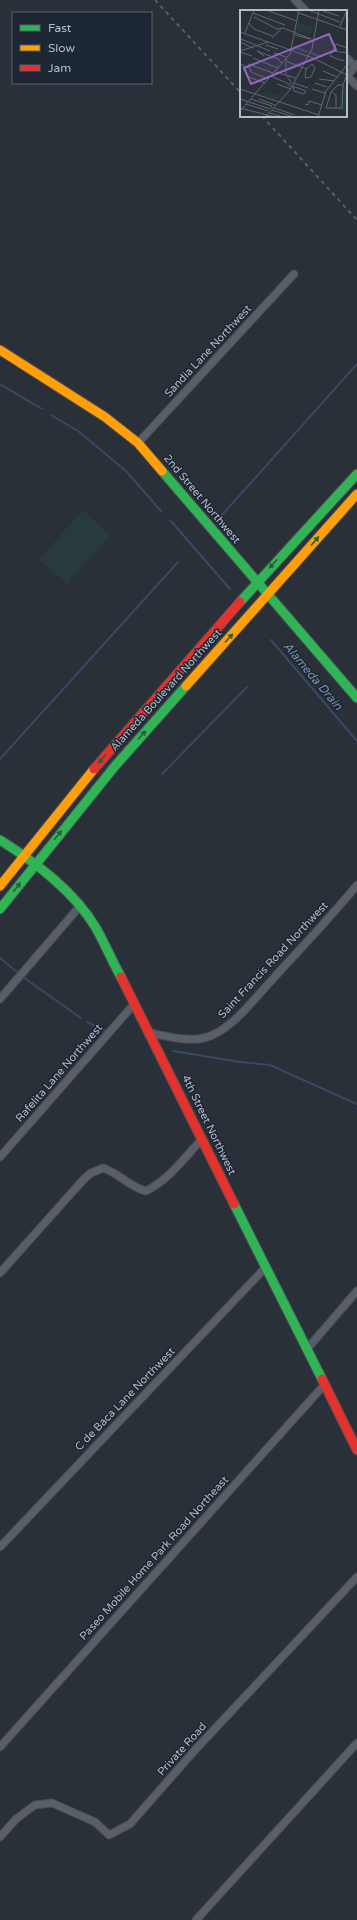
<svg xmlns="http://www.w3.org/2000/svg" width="357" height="1920" viewBox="0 0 357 1920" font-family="'Varela Round',sans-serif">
<rect width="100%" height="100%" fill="#2a3038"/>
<path fill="#273a3e" d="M83,510L110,536L67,583L38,560Z"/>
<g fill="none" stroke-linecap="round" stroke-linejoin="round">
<g stroke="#384963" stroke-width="2">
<path d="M0,384L42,409"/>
<path d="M51,415L78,431L126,471L161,511"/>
<path d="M222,515L357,364"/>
<path d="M170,520L230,589"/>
<path d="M271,640L357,741"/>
<path d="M0,759L178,562"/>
<path d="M162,774L247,687"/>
<path d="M0,958L17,972"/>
<path d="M23,977L81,1018"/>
<path d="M87,1022L106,1031"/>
<path d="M173,1051L240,1062L270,1065L357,1104"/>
</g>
<g stroke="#484c53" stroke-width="9">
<g id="street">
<path d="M295,0L306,11"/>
<path d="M346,57L354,66"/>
<path d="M357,64L347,76L357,86"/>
<path d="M138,443L294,274"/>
<path d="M0,999L80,906"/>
<path d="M150,1033C167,1036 187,1042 204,1038C230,1032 254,999 271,981C300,949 330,918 357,885"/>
<path d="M0,1157L135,1003"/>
<path d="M0,1273L83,1180L91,1173L103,1168C119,1173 129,1187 146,1191C169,1180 185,1157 202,1139"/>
<path d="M307,1349L357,1291"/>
<path d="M0,1547L266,1267"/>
<path d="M0,1747L325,1384"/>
<path d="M0,1837L16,1819L35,1805L52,1803L95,1822L109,1835L130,1824L195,1750L357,1577"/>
<path d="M196,1920L357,1743"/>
</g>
</g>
<g stroke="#484c53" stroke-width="11">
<g id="fast">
<path d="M162,471L357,698"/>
<path d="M240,602L357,474"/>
<path d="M0,840C36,863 74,891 96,928C105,944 112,961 121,977"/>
<path d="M0,909L115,766L186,686"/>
<path d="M234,1204L322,1379"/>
</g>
</g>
<g stroke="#484c53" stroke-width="11">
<g id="slow">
<path d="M0,350L105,417L138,443L162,471"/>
<path d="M186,686L357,494"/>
<path d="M0,886L94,769"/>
</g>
</g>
<g stroke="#484c53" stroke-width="11">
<g id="jam">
<path d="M94,769L240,602"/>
<path d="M121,977L234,1204"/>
<path d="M322,1379L357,1450"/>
</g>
</g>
<use href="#street" stroke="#5a5e66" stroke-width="7"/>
<use href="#fast" stroke="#30b455" stroke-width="9"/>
<use href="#slow" stroke="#ff9f0a" stroke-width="9"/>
<use href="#jam" stroke="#e5322d" stroke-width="9"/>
<g stroke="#595d64" stroke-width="2" stroke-dasharray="4 4" stroke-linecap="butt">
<path d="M155,0L241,93"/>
<path d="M262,116L357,220"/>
</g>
</g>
<defs><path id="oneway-solid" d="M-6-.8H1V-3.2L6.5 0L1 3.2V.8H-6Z"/></defs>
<g fill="#255f41">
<use href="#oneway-solid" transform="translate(315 541) rotate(-49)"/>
<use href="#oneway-solid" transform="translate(273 564) rotate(132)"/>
<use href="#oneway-solid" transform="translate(229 638) rotate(-48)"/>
<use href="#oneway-solid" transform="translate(142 735) rotate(-48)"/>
<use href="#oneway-solid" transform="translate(102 759) rotate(131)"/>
<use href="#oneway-solid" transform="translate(58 835) rotate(-51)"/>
<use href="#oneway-solid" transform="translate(17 887) rotate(-52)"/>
</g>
<g text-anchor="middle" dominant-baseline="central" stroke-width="3" stroke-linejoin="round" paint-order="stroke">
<g font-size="11" fill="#b4bcc9" stroke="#1d2633">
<text transform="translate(208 351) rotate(-47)">Sandia Lane Northwest</text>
<text transform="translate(202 499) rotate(50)">2nd Street Northwest</text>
<text transform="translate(166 690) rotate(-48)">Alameda Boulevard Northwest</text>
<text transform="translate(273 960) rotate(-47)">Saint Francis Road Northwest</text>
<text transform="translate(59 1073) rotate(-49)">Rafelita Lane Northwest</text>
<text transform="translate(209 1125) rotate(64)">4th Street Northwest</text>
<text transform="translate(125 1399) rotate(-46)">C de Baca Lane Northwest</text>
<text transform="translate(154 1558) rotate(-48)">Paseo Mobile Home Park Road Northeast</text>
<text transform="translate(182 1749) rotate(-48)">Private Road</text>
</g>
<g font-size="12" font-style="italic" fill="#7c92b1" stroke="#1d2633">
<text transform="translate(313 676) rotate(50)">Alameda Drain</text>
</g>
</g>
<g transform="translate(240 10)">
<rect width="107" height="107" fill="#2a3038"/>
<path d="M57,12L73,18L72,24L65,22L64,24L56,20ZM103,75L107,76V101H99L100,80H103ZM24,80L41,86L38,90L17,83L23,84Z" fill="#273a3e"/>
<path fill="none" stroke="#384963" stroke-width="2" d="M32,28L41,19M54,37L68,42M71,43L83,47M46,51V65M47,66L51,72L49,77"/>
<path fill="none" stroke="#616872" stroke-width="1" d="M26,0L57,11M68,0L100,12M80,0L99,6M13,3L45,15M59,3L107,20M14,7L37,19L43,18L71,29L55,25M9,13L14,19L33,26M100,16L107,0M0,22L73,48L107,65M5,23L14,0M1,29L30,41M0,32L13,38M26,35L38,39M0,41L28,32M93,41L107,43M0,42L12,46M34,43L46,47M24,46L17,41L38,49L42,53M13,48L38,58M46,49L48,52L66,59M104,49L103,51L90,46L96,34L107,38M0,54L10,58L11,62L28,69M8,54L33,63M72,54L75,58L71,67L65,68L66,59ZM83,61L97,67M35,62L56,68M6,66L25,73M31,66L49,74M79,69L94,71M54,73L68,78M75,73L87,77M37,74L51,79M103,75H98L91,82L86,98H102L103,75L107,64M52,76L66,81L64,84L54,81L53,77M0,79L79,105M72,79L85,83M92,82L96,85V98M0,89L30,99M11,89L32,96L31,98M19,89L35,95M6,94L28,101M65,94L68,95L69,91L82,95M0,98L35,107M34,98L55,105M32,100L51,106M0,101L50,44L59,0M30,103L43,107M25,107L50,80L72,39L79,0M78,107L86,81L107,55"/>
<path fill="#9266c3" fill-opacity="0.15" stroke="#9266c3" stroke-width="2" d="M89,24L96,40L11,74L4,58Z"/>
<rect width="107" height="107" fill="none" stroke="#b4bcc9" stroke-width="2"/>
</g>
<rect x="12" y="12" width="140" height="72" fill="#1d2633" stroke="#59626f"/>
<rect x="20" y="25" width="20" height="6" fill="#30b455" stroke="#59626f"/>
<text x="48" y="32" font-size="12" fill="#b4bcc9">Fast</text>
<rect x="20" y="45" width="20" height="6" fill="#ff9f0a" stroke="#59626f"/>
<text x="48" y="52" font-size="12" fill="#b4bcc9">Slow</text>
<rect x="20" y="65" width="20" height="6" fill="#e5322d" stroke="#59626f"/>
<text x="48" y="72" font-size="12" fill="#b4bcc9">Jam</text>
</svg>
